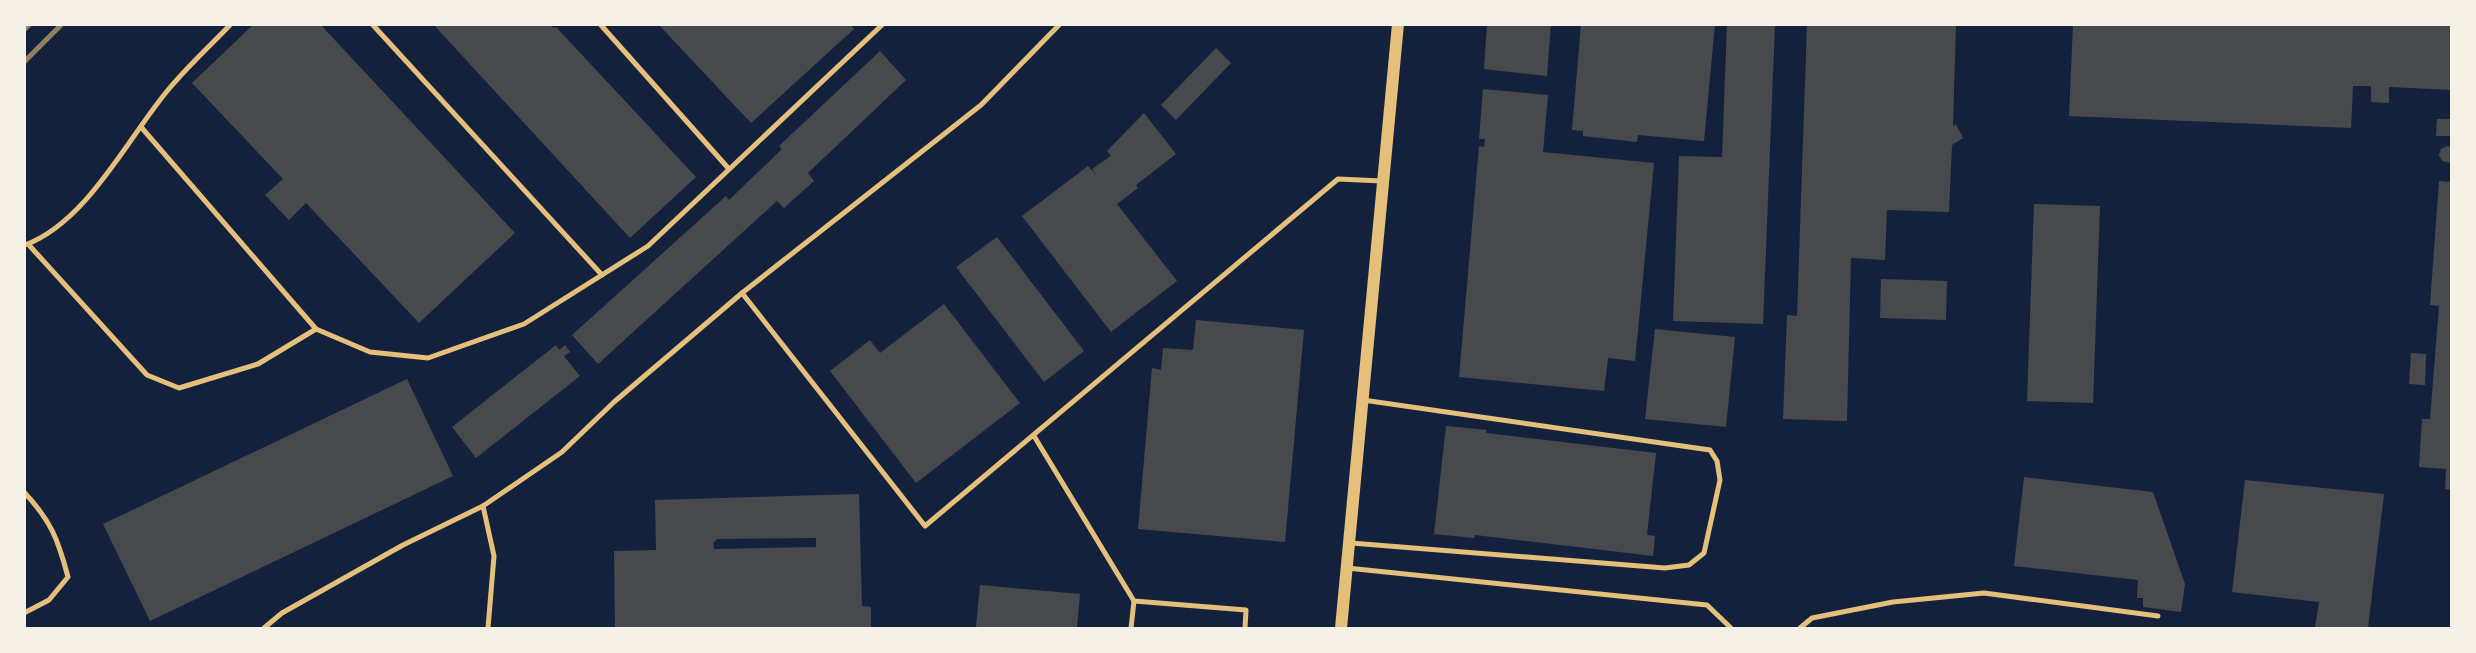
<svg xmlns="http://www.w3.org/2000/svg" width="2476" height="653" viewBox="0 0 2476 653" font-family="'PT Sans',sans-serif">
<rect width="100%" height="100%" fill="#14213d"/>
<g fill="#48494c" fill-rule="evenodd">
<path d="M254,24H320L515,233L419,323L306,203L289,220L265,195L283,179L192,83Z"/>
<path d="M433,24H550L553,28L556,27L696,177L630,238Z"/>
<path d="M658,24H850L854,29L751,123Z"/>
<path d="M1487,24H1551L1547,76L1484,69Z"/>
<path d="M1581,24H1715L1704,141L1638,135L1637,142L1583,136V131L1572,130Z"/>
<path d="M1727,24H1775L1763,324L1673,321L1679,156L1722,157Z"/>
<path d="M1807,24H1956L1953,126L1956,124L1963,138L1952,145L1949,212L1887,210L1885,260L1851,258L1847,421L1783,419L1787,315L1797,316Z"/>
<path d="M2073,24H2452V90L2389,87V103L2371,102V86H2353L2351,128L2069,116Z"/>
<path d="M1216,48L1231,63L1176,120L1161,105Z"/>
<path d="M880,51L906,80L808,173L814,181L784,208L777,201L598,364L572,335L726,196L729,200L782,149L779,146Z"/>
<path d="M1483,89L1548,95L1543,152L1654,163L1635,361L1608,358L1604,391L1459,377L1479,146L1484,147L1485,139H1479Z"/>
<path d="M1144,113L1176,154L1136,185L1138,188L1117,204L1177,281L1111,332L1022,216L1088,166L1096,175L1092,169L1111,156L1107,151Z"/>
<path d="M2437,119H2452V136H2436Z"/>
<path d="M2447,146L2452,147L2450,163L2442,161L2439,155L2441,149Z"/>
<path d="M2439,181L2452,182V490L2445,489L2446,469L2419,467L2422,419H2430L2439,306L2430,305Z"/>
<path d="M2034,204L2100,206L2093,403L2027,401Z"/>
<path d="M997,237L1084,351L1044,382L956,267Z"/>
<path d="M1881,279L1947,281L1946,320L1880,318Z"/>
<path d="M944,304L1020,403L916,483L830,371L870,340L880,353Z"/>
<path d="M1196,320L1304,330L1285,542L1138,529L1152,368L1161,370L1163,348L1193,350Z"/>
<path d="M1655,329L1735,337L1726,427L1645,419Z"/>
<path d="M556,345L559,350L565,345L570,352L564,356L580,376L476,458L452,427Z"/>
<path d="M2411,353L2426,354L2425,385L2409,384Z"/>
<path d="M407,379L453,476L150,621L103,524Z"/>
<path d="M1446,426L1487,430L1486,433L1656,453L1647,535L1655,536L1653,556L1475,535L1474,538L1434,534Z"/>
<path d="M2024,477L2153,492L2185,584L2181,612L2143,607V598H2137L2138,580L2014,566Z"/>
<path d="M2245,480L2384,494L2368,628L2315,627L2319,602L2232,592Z"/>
<path d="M859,494L862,606L871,607V628H615L614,551L656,550L655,500ZM816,538V547L714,549L713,543L718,539Z"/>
<path d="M980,585L1080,594L1077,628H976Z"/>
</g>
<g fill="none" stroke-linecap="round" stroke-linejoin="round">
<g stroke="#e5c07b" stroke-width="5">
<path d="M372,24L602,275"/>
<path d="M600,24L729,169"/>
<path d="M28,244L147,375L179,388L258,364L316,329L141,127"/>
<path d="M25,245C87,222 127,139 168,90C187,67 210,46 231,24"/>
<path d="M742,293L925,526L1338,179L1382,181"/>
<path d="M316,329L370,352L428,358L524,324L648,246L883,24"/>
<path d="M1034,436L1134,601L1246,610L1245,628"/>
<path d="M24,492C51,521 58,539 68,577L49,600L24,613"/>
<path d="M483,506L494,556L488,628"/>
<path d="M1351,543L1665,568L1689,565L1704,553L1720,480L1717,461L1710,450L1363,400"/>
<path d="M1347,568L1707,605L1731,628"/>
<path d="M264,628L282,613L403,545L483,506L562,452L614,402L742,293L981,105L1060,24"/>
<path d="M1131,628L1134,601"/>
<path d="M1800,628L1812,618L1893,602L1984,593L2158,616"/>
</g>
<path stroke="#e5c07b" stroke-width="12" d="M1341,628L1398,24"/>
<g stroke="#918062" stroke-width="5">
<path d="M24,30L30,24"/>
<path d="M24,62L62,24"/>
</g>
</g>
<rect width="2476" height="653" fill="none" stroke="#f6f1e7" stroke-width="52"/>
</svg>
